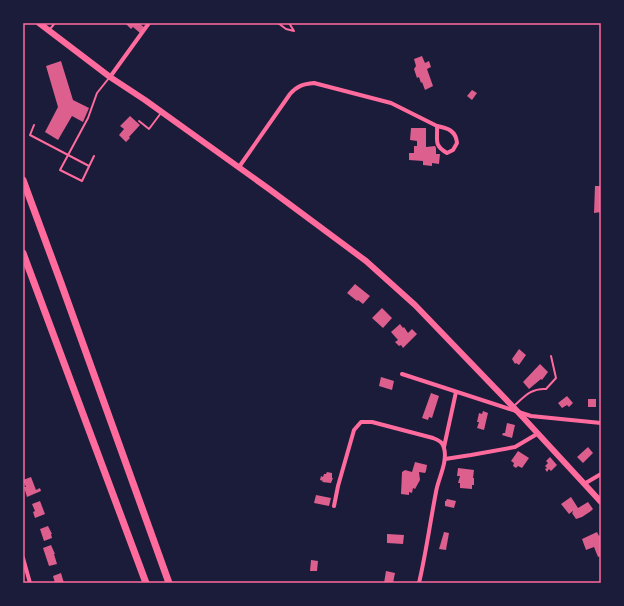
<svg xmlns="http://www.w3.org/2000/svg" width="624" height="606" viewBox="0 0 624 606" font-family="'Open Sans',sans-serif">
<rect width="100%" height="100%" fill="#1b1b3a"/>
<g fill="#dd5f8e">
<path d="M127,23H139L145,28L140,33L133,27L131,29L126,24Z"/>
<path d="M422,56L425,63L429,61L431,67L427,69L433,86L425,90L422,82L421,83L419,77L417,78L414,69L416,66L414,59Z"/>
<path d="M61,61L73,100L89,108L83,122L72,116L58,140L45,132L58,107L46,66Z"/>
<path d="M472,90L477,93L472,100L467,96Z"/>
<path d="M130,116L140,125L129,137L130,138L126,142L119,135L124,129L120,126Z"/>
<path d="M411,128H426V147L435,146L436,148V154H440L439,164L432,163V166L423,165V161L409,160V153H414V146H417V141L410,140Z"/>
<path d="M595,186H601V212L594,213Z"/>
<path d="M355,284L370,296L363,304L358,300L357,301L347,293Z"/>
<path d="M382,308L392,318L383,328L372,318Z"/>
<path d="M400,324L403,328L404,327L408,333L412,329L417,334L403,348L401,345L399,346L395,342L398,340L391,332Z"/>
<path d="M519,349L526,355L519,365L516,363L515,364L512,359Z"/>
<path d="M540,364L548,372L542,380L541,379L529,389L523,382Z"/>
<path d="M381,377L394,381L392,390L379,386Z"/>
<path d="M431,393L439,396L432,418L429,417L428,420L422,418Z"/>
<path d="M567,396L573,403L569,407L567,405L562,408L558,403Z"/>
<rect x="588" y="399" width="8" height="8"/>
<path d="M483,411L488,413L484,430L477,428L479,422H477L479,413L482,414Z"/>
<path d="M507,423L515,425L512,438L502,435L503,433H505Z"/>
<path d="M588,447L593,453L583,463L577,457Z"/>
<path d="M518,451L529,458L522,468L518,466L516,468L513,466L514,463L511,461Z"/>
<path d="M550,457L557,465L551,471L549,469L547,472L545,469L547,468L545,466L548,463L546,461Z"/>
<path d="M415,462L427,465L426,471L425,473L419,472L420,480L415,489L413,488L412,493L409,492V495L401,494L402,472L405,470L412,472Z"/>
<path d="M458,468L474,470L473,478H474V485H472V489L460,488V483H458L460,476H457Z"/>
<path d="M327,472L332,473V478H333L331,483L322,482L323,481L320,480L321,476L323,477L324,474H326Z"/>
<path d="M31,477L36,490L40,488L41,491L27,497L24,487H26L23,480Z"/>
<path d="M316,495L331,498L329,506L314,503Z"/>
<path d="M571,497L578,508L588,502L593,509L591,511L582,517L576,519L572,513L573,512V511L569,514L561,504Z"/>
<path d="M447,499L456,501L454,508L445,506V501H446Z"/>
<path d="M40,501L45,514L35,518L33,512L35,511L32,504Z"/>
<path d="M48,526L52,534H51L52,538L44,541L40,529Z"/>
<path d="M444,532L449,533L446,550L439,549Z"/>
<path d="M597,532L599,536L601,535V556L598,557L594,547L586,550L582,539Z"/>
<path d="M387,534L404,535L403,544L387,543Z"/>
<path d="M51,545L55,554H54L57,564L49,566L43,548Z"/>
<path d="M311,560L318,561L317,571H310Z"/>
<path d="M386,571L395,573L393,583H384Z"/>
<path d="M61,573L64,583H55L53,576Z"/>
</g>
<g fill="none" stroke-linecap="round" stroke-linejoin="round">
<g stroke="#ff6b9d" stroke-width="2">
<path d="M278,23L286,29L294,31L289,23"/>
<path d="M50,29L55,23"/>
<path d="M139,121L149,129L161,113"/>
<path d="M34,125L30,135L89,166"/>
<path d="M94,156L82,181L60,170L88,118L97,93L109,78"/>
<path d="M514,406C524,397 531,388 546,389L556,378L551,356"/>
</g>
<g stroke="#ff6b9d" stroke-width="4">
<path d="M110,77L149,23"/>
<path d="M437,126C448,128 456,131 457,143L453,150L447,153C433,145 438,140 437,126Z"/>
<path d="M239,167L290,94C297,86 303,84 314,83L391,103L437,126"/>
<path d="M402,374L531,416L601,423"/>
<path d="M444,447L456,392"/>
<path d="M445,459L471,455L515,447L537,434"/>
<path d="M584,484L601,474"/>
<path d="M334,506L338,486L354,430L361,422H372L433,438C438,440 443,442 444,448C448,462 438,479 436,492C430,523 426,553 419,583"/>
<path d="M23,558L30,583"/>
</g>
<path stroke="#ff6b9d" stroke-width="6" d="M39,23L110,77L145,100L269,189L366,261L415,305L518,412L601,502"/>
<g stroke="#ff6b9d" stroke-width="7">
<path d="M23,180L61,283L169,583"/>
<path d="M23,253L146,583"/>
</g>
</g>
<rect width="624" height="606" fill="none" stroke="#1b1b3a" stroke-width="48"/>
<rect x="24" y="24" width="576" height="558" fill="none" stroke="#ff6b9d" stroke-width="1.5"/>
</svg>
